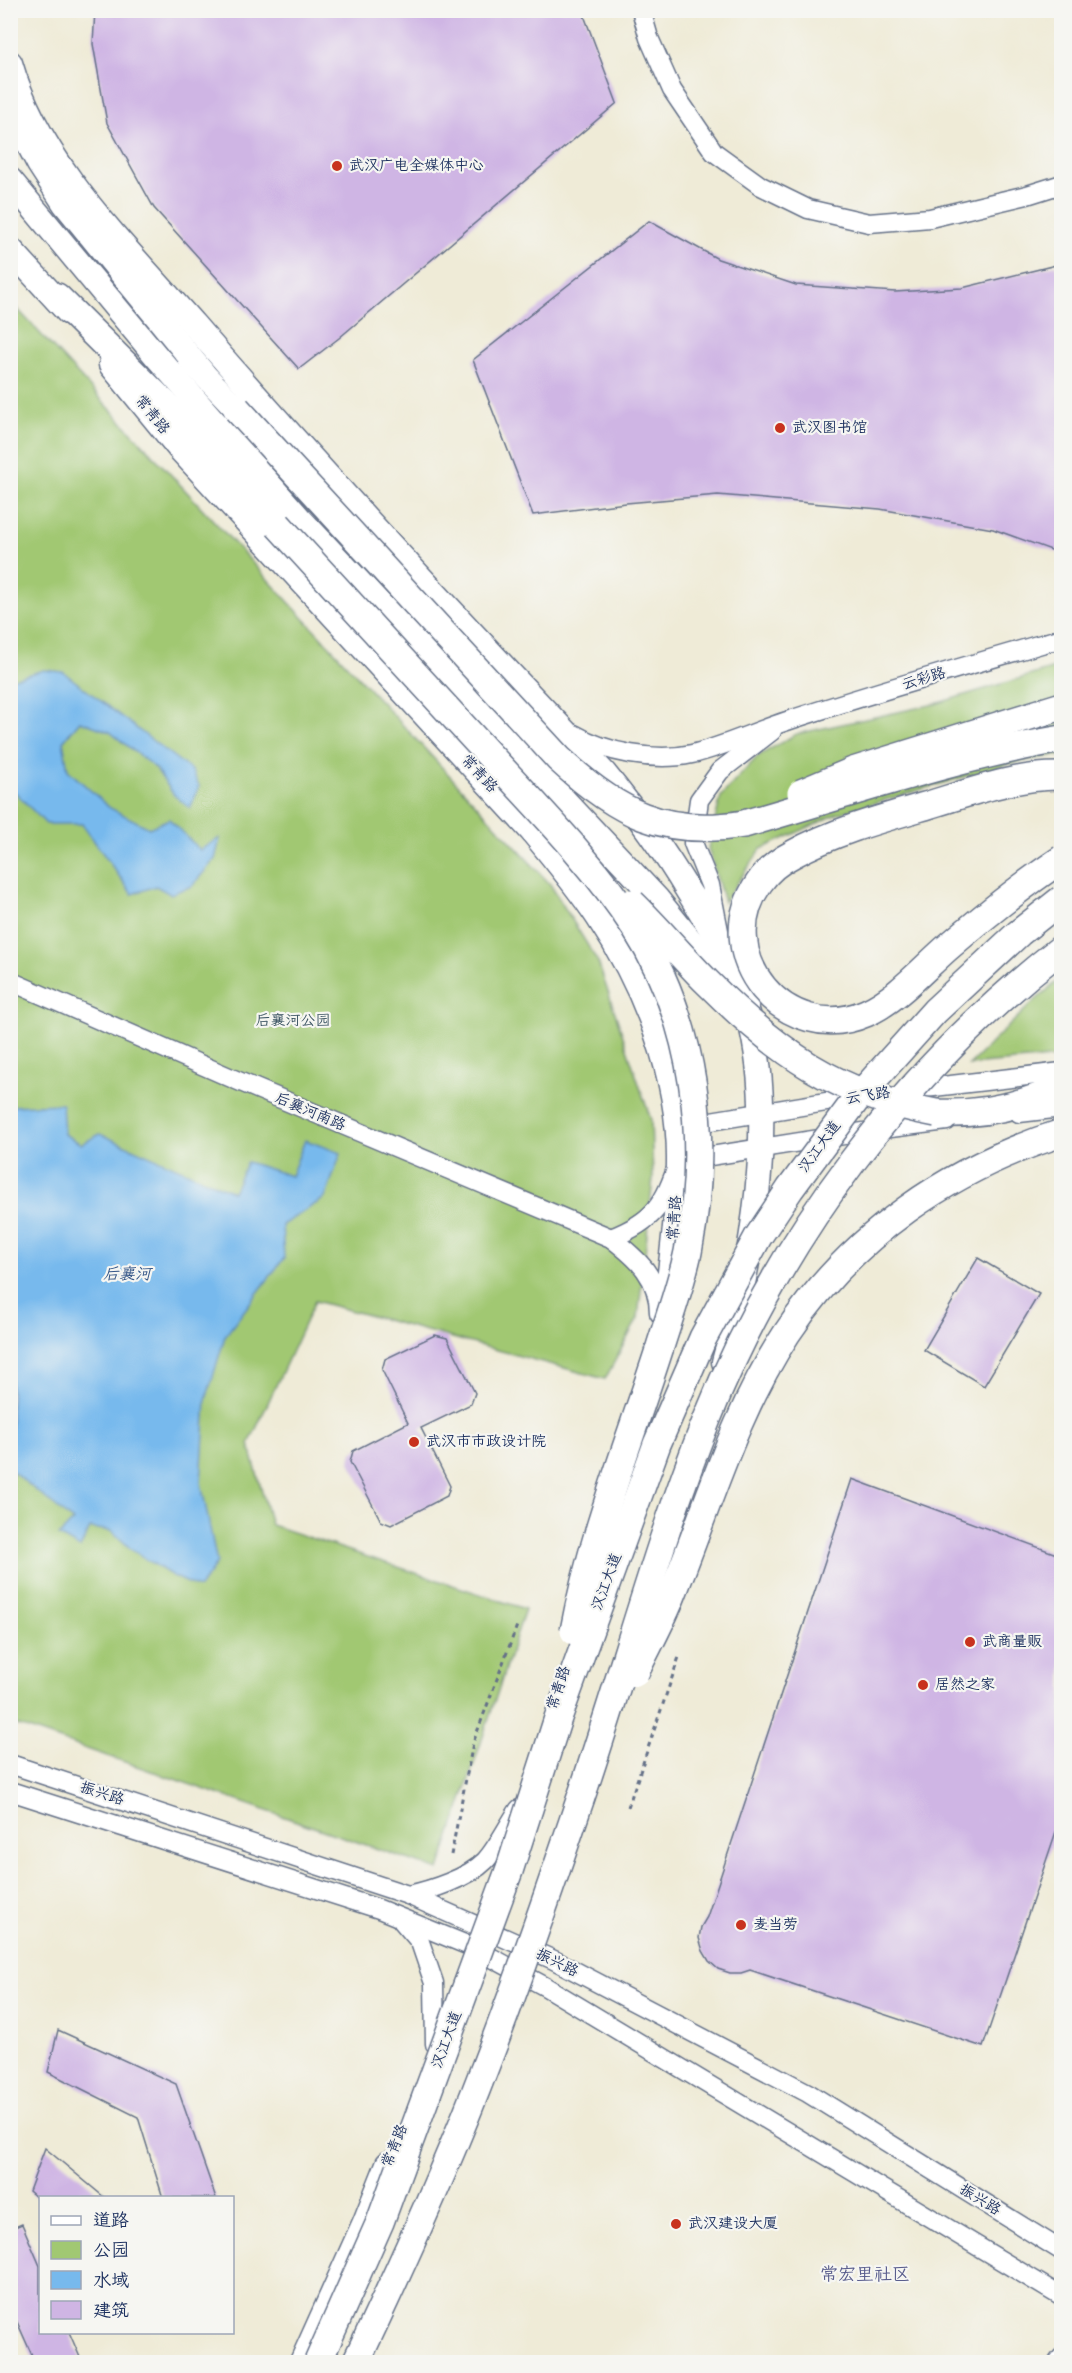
<svg xmlns="http://www.w3.org/2000/svg" width="1072" height="2373" viewBox="0 0 1072 2373" font-family="Kalam,'LXGW WenKai TC',sans-serif">
<rect width="100%" height="100%" fill="#f6f6f2"/>
<filter id="ink" filterUnits="userSpaceOnUse"><feTurbulence type="fractalNoise" baseFrequency=".0167" numOctaves="2"/><feDisplacementMap in="SourceGraphic" scale="12" xChannelSelector="R" yChannelSelector="G"/><feConvolveMatrix kernelMatrix="1 2 1 2 8 2 1 2 1" color-interpolation-filters="sRGB"/></filter>
<filter id="wash" filterUnits="userSpaceOnUse"><feTurbulence type="fractalNoise" baseFrequency=".008" numOctaves="4" result="noise"/><feDisplacementMap in="SourceGraphic" scale="24" xChannelSelector="R" yChannelSelector="G"/><feGaussianBlur stdDeviation="1.35" result="paint"/><feColorMatrix in="noise" values="0 0 0 0 0 0 0 0 0 0 0 0 0 0 0 0 0 1.4 0 .05"/><feComposite in="paint" operator="in"/></filter>
<g filter="url(#wash)">
<rect width="100%" height="100%" fill="#efebd7"/>
<g fill="#a1c872" stroke="#5e7c68" stroke-width="1.5">
<path d="M11,302L550,884L598,962L651,1120L653,1178L638,1318L605,1379L315,1301L249,1444L271,1525L525,1609L439,1870L11,1723Z"/>
<path d="M1061,666V756L1055,755L1008,764L837,814L761,849L724,902L708,848L721,796L758,756L796,734L935,704Z"/>
<path d="M1061,978V1057L969,1065L1030,1005Z"/>
</g>
<g fill="#77b9ed" stroke="#4974a6" stroke-width="1.5">
<path d="M44,670L63,672L192,771L199,786L190,808L174,795L156,769L110,732L80,721L63,741L68,770L110,808L149,828L169,819L200,850L220,838L215,859L192,886L170,894L156,886L132,894L82,824H46L11,788V679Z"/>
<path d="M62,1104L64,1134L81,1144L100,1134L233,1192L247,1162L291,1176L305,1140L341,1153L325,1198L282,1225L284,1258L225,1336L206,1400L201,1483L217,1563L199,1588L171,1575L132,1550L112,1531L90,1528L80,1548L59,1536L73,1521L11,1470V1106Z"/>
</g>
<g id="blocks">
<g fill="#cfb5e4">
<path d="M95,10H582L617,103L339,338L299,369L154,208L107,123L93,44Z"/>
<path d="M649,221L718,259L796,285L895,292L962,288L1056,265L1062,284V554L993,529L880,509L718,495L626,503L533,515L473,360Z"/>
<path d="M978,1258L1039,1294L984,1386L924,1350Z"/>
<path d="M435,1335L447,1338L475,1393L471,1404L421,1428L450,1486L447,1496L391,1525L381,1521L350,1462L353,1451L408,1423L382,1370L385,1359Z"/>
<path d="M852,1479L1062,1556V1814L983,2047L750,1970L741,1973H730L718,1969L709,1961L703,1951L699,1938L701,1927L707,1917Z"/>
<path d="M58,2030L176,2084L216,2198H163L138,2117L48,2072Z"/>
<path d="M45,2148L105,2198H37L29,2191Z"/>
<path d="M22,2224L40,2266V2332H69L82,2362H35L10,2306V2229Z"/>
</g>
</g>
</g>
<g filter="url(#ink)">
<use href="#blocks" fill-opacity="0" stroke="#657188" stroke-width="1.5"/>
<g fill="none" stroke-linecap="round" stroke-linejoin="round">
<g stroke="#657188" stroke-width="21">
<g id="minor">
<path d="M641,10L649,38L672,90L714,152L761,186L808,209L869,223L930,218L1027,195L1062,184"/>
<path d="M574,734C606,753 655,762 692,754C723,747 756,731 787,721C878,691 970,665 1062,638"/>
<path d="M720,936L710,885L693,843L699,800L720,771L772,731"/>
<path d="M10,981L236,1080L611,1238C638,1259 659,1277 659,1313"/>
<path d="M908,1090L1062,1072"/>
<path d="M1019,1113L1062,1108"/>
<path d="M686,1125L863,1096"/>
<path d="M611,1238C655,1221 664,1204 679,1161L882,1129L947,1121"/>
<path d="M10,1764L408,1895L554,1960L808,2093L1062,2251"/>
<path d="M10,1791L379,1909L472,1947L546,1987L1062,2297"/>
<path d="M408,1895C431,1890 468,1878 485,1861C496,1850 509,1824 519,1809"/>
<path d="M402,1921L420,1942L434,1983L435,2044"/>
<path d="M1058,2362L1062,2357"/>
</g>
</g>
<g stroke="#657188" stroke-width="27">
<g id="major">
<path d="M10,63C39,165 127,248 194,325C326,478 464,626 604,773C635,811 663,849 688,891C713,931 737,971 749,1017C777,1119 752,1261 724,1362"/>
<path d="M10,109L39,164L65,204L203,373"/>
<path d="M10,180L157,357L299,518L657,899L731,991"/>
<path d="M10,249L68,312"/>
<path d="M191,361L237,409"/>
<path d="M111,365L178,447L531,830C555,859 578,887 598,917C645,987 680,1077 679,1162C679,1207 672,1253 667,1298"/>
<path d="M302,2362L365,2222L388,2164"/>
</g>
</g>
<g stroke="#657188" stroke-width="30">
<g id="highway">
<path d="M57,297L176,415L278,525"/>
<path d="M936,1113C981,1115 1021,1107 1062,1087"/>
</g>
</g>
<g stroke="#657188" stroke-width="3" stroke-dasharray="4.5 4.5" stroke-linecap="butt">
<path d="M628,1807L679,1657"/>
<path d="M451,1855L473,1743L518,1623"/>
</g>
<use href="#minor" stroke="#fff" stroke-width="18"/>
<use href="#major" stroke="#fff" stroke-width="24"/>
<use href="#highway" stroke="#fff" stroke-width="27"/>
<g stroke="#657188" stroke-width="30" stroke-linecap="butt">
<g id="highway-bridge">
<path d="M237,409L559,759C617,813 664,837 744,824C850,794 954,757 1062,739"/>
<path d="M278,525C346,598 413,672 481,746C534,804 591,860 634,926C696,1022 710,1142 688,1252C681,1285 669,1318 659,1350C629,1443 592,1535 574,1631"/>
<path d="M1062,776C1015,775 969,793 925,806C880,819 833,832 793,854C779,861 767,871 759,883C709,955 786,1048 866,1013C896,1000 922,970 947,948C983,917 1021,886 1062,859"/>
<path d="M801,793L853,771L1062,706"/>
<path d="M632,903C658,928 681,956 707,982C777,1052 837,1095 936,1113"/>
<path d="M635,1673C647,1647 662,1621 672,1595C708,1507 734,1413 787,1333C852,1235 950,1168 1062,1133"/>
<path d="M318,2362L380,2222L510,1868L558,1718L657,1444L703,1338L758,1237L790,1189L858,1097L935,1011L1019,933L1062,899"/>
<path d="M356,2362C402,2265 447,2167 485,2067C518,1982 548,1895 577,1809C622,1679 656,1546 707,1419C780,1236 906,1069 1062,948"/>
</g>
</g>
<use href="#highway-bridge" stroke="#fff" stroke-width="27"/>
</g>
</g>
<g fill="#c8321e" stroke="#f6f6f2" stroke-width="2">
<circle cx="337" cy="166" r="6"/>
<circle cx="780" cy="428" r="6"/>
<circle cx="414" cy="1442" r="6"/>
<circle cx="970" cy="1642" r="6"/>
<circle cx="923" cy="1685" r="6"/>
<circle cx="741" cy="1925" r="6"/>
<circle cx="676" cy="2224" r="6"/>
</g>
<g text-anchor="middle" dominant-baseline="central" stroke-width="4.5" stroke-linejoin="round" paint-order="stroke">
<g font-size="15" fill="#1b2f5e" stroke="#f6f6f2" text-anchor="start">
<text x="349" y="166">武汉广电全媒体中心</text>
<text x="792" y="428">武汉图书馆</text>
<text x="426" y="1442">武汉市市政设计院</text>
<text x="982" y="1642">武商量贩</text>
<text x="935" y="1685">居然之家</text>
<text x="753" y="1925">麦当劳</text>
<text x="688" y="2224">武汉建设大厦</text>
</g>
<g font-size="15" fill="#1b2f5e" stroke="#f6f6f2">
<text transform="translate(152 415) rotate(51)">常青路</text>
<text transform="translate(924 679) rotate(-17)">云彩路</text>
<text transform="translate(479 774) rotate(47)">常青路</text>
<text transform="translate(868 1096) rotate(-9)">云飞路</text>
<text transform="translate(310 1112) rotate(23)">后襄河南路</text>
<text transform="translate(820 1147) rotate(-54)">汉江大道</text>
<text transform="translate(675 1218) rotate(-86)">常青路</text>
<text transform="translate(607 1582) rotate(-70)">汉江大道</text>
<text transform="translate(559 1688) rotate(-72)">常青路</text>
<text transform="translate(102 1794) rotate(18)">振兴路</text>
<text transform="translate(557 1963) rotate(26)">振兴路</text>
<text transform="translate(447 2040) rotate(-70)">汉江大道</text>
<text transform="translate(395 2146) rotate(-68)">常青路</text>
<text transform="translate(980 2200) rotate(32)">振兴路</text>
</g>
<g font-size="15" fill="#3c5563" stroke="#f6f6f2">
<text x="293" y="1021">后襄河公园</text>
</g>
<g font-size="16" font-style="italic" fill="#375889" stroke="#f6f6f2">
<text x="127" y="1274">后襄河</text>
</g>
<g font-size="18" fill="#5a5e8d" stroke="#f6f6f2">
<text x="865" y="2275">常宏里社区</text>
</g>
</g>
<rect width="1072" height="2373" fill="none" stroke="#f6f6f2" stroke-width="36"/>
<rect x="39" y="2196" width="195" height="138" fill="#f6f6f2" stroke="#9ea6b7" stroke-width="1.5"/>
<rect x="51" y="2216" width="30" height="9" fill="#ffffff" stroke="#9ea6b7" stroke-width="1.5"/>
<text x="93" y="2226" font-size="18" fill="#1b2f5e">道路</text>
<rect x="51" y="2241" width="30" height="18" fill="#a1c872" stroke="#9ea6b7" stroke-width="1.5"/>
<text x="93" y="2256" font-size="18" fill="#1b2f5e">公园</text>
<rect x="51" y="2271" width="30" height="18" fill="#77b9ed" stroke="#9ea6b7" stroke-width="1.5"/>
<text x="93" y="2286" font-size="18" fill="#1b2f5e">水域</text>
<rect x="51" y="2301" width="30" height="18" fill="#cfb5e4" stroke="#9ea6b7" stroke-width="1.5"/>
<text x="93" y="2316" font-size="18" fill="#1b2f5e">建筑</text>
</svg>
